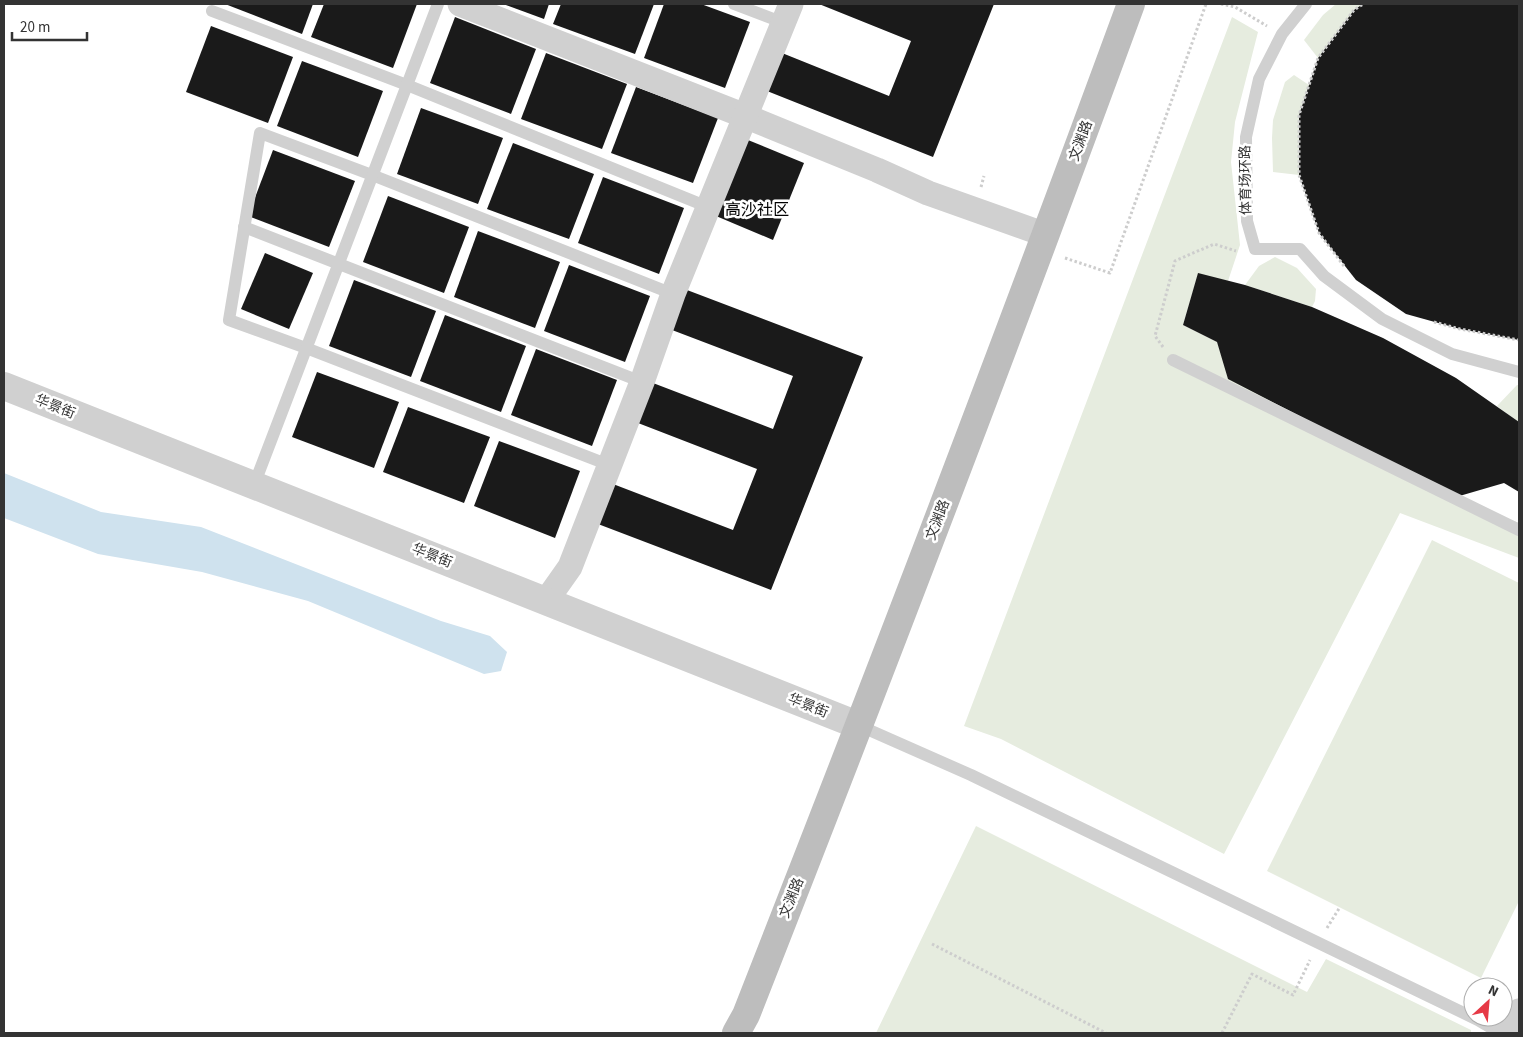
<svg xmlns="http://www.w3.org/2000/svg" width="1523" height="1037" viewBox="0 0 1523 1037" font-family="'Source Sans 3','Noto Sans SC',sans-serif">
<rect width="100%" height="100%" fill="#fff"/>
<g fill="#e6ecdf">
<path d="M1336,4H1363L1354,10L1318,58L1304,40L1323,15Z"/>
<path d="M1232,17L1258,32L1235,122L1231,162L1240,245L1228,281L1198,274L1183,325L1217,342L1229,379L1456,497L1519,523V558L1400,513L1224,854L1001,739L964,726Z"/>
<path d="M1294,75L1309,85L1299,115V175L1273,172L1272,138L1273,120L1285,82Z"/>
<path d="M1275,257L1297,268L1316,289L1315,301L1312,307L1245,285L1259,266Z"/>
<path d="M1517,385H1519V423L1497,406Z"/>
<path d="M1432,540L1519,583V901L1481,978L1267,871Z"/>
<path d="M976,826L1307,992L1326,959L1471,1030V1033H876Z"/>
</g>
<path fill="#cfe2ee" d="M4,473L101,512L201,527L441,621L490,636L507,652L501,671L484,674L308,601L202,572L98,554L4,518Z"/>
<g fill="#1a1a1a">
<path d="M225,4H313L302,34Z"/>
<path d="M324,4H417L393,68L311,37Z"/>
<path d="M503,4H549L544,19Z"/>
<path d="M561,4H654L635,54L553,24Z"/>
<path d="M664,4H701L750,22L725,88L644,58Z"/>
<path d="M819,4H994L933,157L767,91L782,53L889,96L911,41Z"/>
<path d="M1363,4H1519V340L1460,329L1406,314L1356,280L1319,233L1299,175V115L1318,58L1354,10Z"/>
<path d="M455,17L536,49L511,114L430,83Z"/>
<path d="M211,26L293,57L268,123L186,92Z"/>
<path d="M546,53L627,84L602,149L521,119Z"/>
<path d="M302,61L383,91L358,157L277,126Z"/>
<path d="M636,87L718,118L693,183L611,153Z"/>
<path d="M421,108L503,138L478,204L397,174Z"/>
<path d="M748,140L804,163L773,240L716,216Z"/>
<path d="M513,143L594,174L569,239L487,209Z"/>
<path d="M273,150L355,181L329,247L248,216Z"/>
<path d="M603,177L684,208L659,274L578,243Z"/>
<path d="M388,196L469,227L444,293L363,262Z"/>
<path d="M478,231L560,262L535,328L454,297Z"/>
<path d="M265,253L313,273L289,329L241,309Z"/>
<path d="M569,265L650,296L625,362L544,331Z"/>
<path d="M1198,273L1245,285L1312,307L1383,338L1456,378L1519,422V492L1504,483L1456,497L1228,379L1217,342L1183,325Z"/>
<path d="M354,280L436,311L411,377L329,346Z"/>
<path d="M687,290L863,357L771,590L598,524L613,484L733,530L757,469L638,423L653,383L773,429L793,376L672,330Z"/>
<path d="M445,315L526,346L501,412L420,381Z"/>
<path d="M536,349L617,380L592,446L511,415Z"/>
<path d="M317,372L399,402L374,468L292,437Z"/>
<path d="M408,407L490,437L464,503L383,472Z"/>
<path d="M499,441L580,471L555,538L474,506Z"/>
</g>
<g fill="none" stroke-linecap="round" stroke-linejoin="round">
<g stroke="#cdcdcd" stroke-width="3" stroke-dasharray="2.5 2.5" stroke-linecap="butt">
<path d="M1221,4L1235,7L1267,26"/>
<path d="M981,187L984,176"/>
<path d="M1065,258L1110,273L1206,4"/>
<path d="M1344,266L1319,233L1299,175V115L1318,58L1354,10L1363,4"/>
<path d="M1434,322L1460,329L1519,340"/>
<path d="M1163,347L1155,336L1175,261L1214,244L1236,251"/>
<path d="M1327,928L1340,907"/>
<path d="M932,944L1106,1033"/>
<path d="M1222,1033L1252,974L1293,995L1310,960"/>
</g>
<g stroke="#d0d0d0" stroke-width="12">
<path d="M734,4L784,23"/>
<path d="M1306,4L1282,34L1259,79L1246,137L1247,221L1255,249H1300L1324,276L1382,319L1452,354L1519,372"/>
<path d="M212,11L407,85L708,207"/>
<path d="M244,227L642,382"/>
<path d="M1173,360L1519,530"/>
<path d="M609,465L306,348L229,320L260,133L372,175L673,294"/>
<path d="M254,485L438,4"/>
<path d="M860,726L971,775L1478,1020L1500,1033"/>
</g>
<g stroke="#d0d0d0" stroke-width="25">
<path d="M460,4L745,116L877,170L928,193L1046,235"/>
<path d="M546,601L570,567L642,382L673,294L791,4"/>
<path d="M1505,1033L1511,1021L1519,1011"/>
</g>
<path stroke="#d0d0d0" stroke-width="28" d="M4,386L860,726"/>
<path stroke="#bdbdbd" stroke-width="28" d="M736,1033L746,1015C878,679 1007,342 1131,4"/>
</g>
<g text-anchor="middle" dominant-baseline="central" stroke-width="5" stroke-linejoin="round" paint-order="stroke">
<g font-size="14" fill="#333" stroke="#fff">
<text transform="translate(1081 141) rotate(-70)">文渊路</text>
<text transform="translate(1246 180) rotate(-91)">体育场环路</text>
<text transform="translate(55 407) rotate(22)">华景街</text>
<text transform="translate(938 520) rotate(-69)">文渊路</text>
<text transform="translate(432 556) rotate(22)">华景街</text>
<text transform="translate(808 706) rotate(22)">华景街</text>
<text transform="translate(792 898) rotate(-68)">文渊路</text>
</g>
<g font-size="16" fill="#000" stroke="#fff">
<text x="757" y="210">高沙社区</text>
</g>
</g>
<rect width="1523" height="1037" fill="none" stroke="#333333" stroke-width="10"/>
<g transform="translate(1488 1002) rotate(26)"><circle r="24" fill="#ffffff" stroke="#adadad"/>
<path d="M0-4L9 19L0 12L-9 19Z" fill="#e63946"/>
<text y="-8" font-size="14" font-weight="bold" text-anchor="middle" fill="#333333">N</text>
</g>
<path d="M12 32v8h75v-8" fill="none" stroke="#333333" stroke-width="2.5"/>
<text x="20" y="32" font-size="15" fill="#333333" stroke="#ffffff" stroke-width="4" paint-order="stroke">20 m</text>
</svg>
